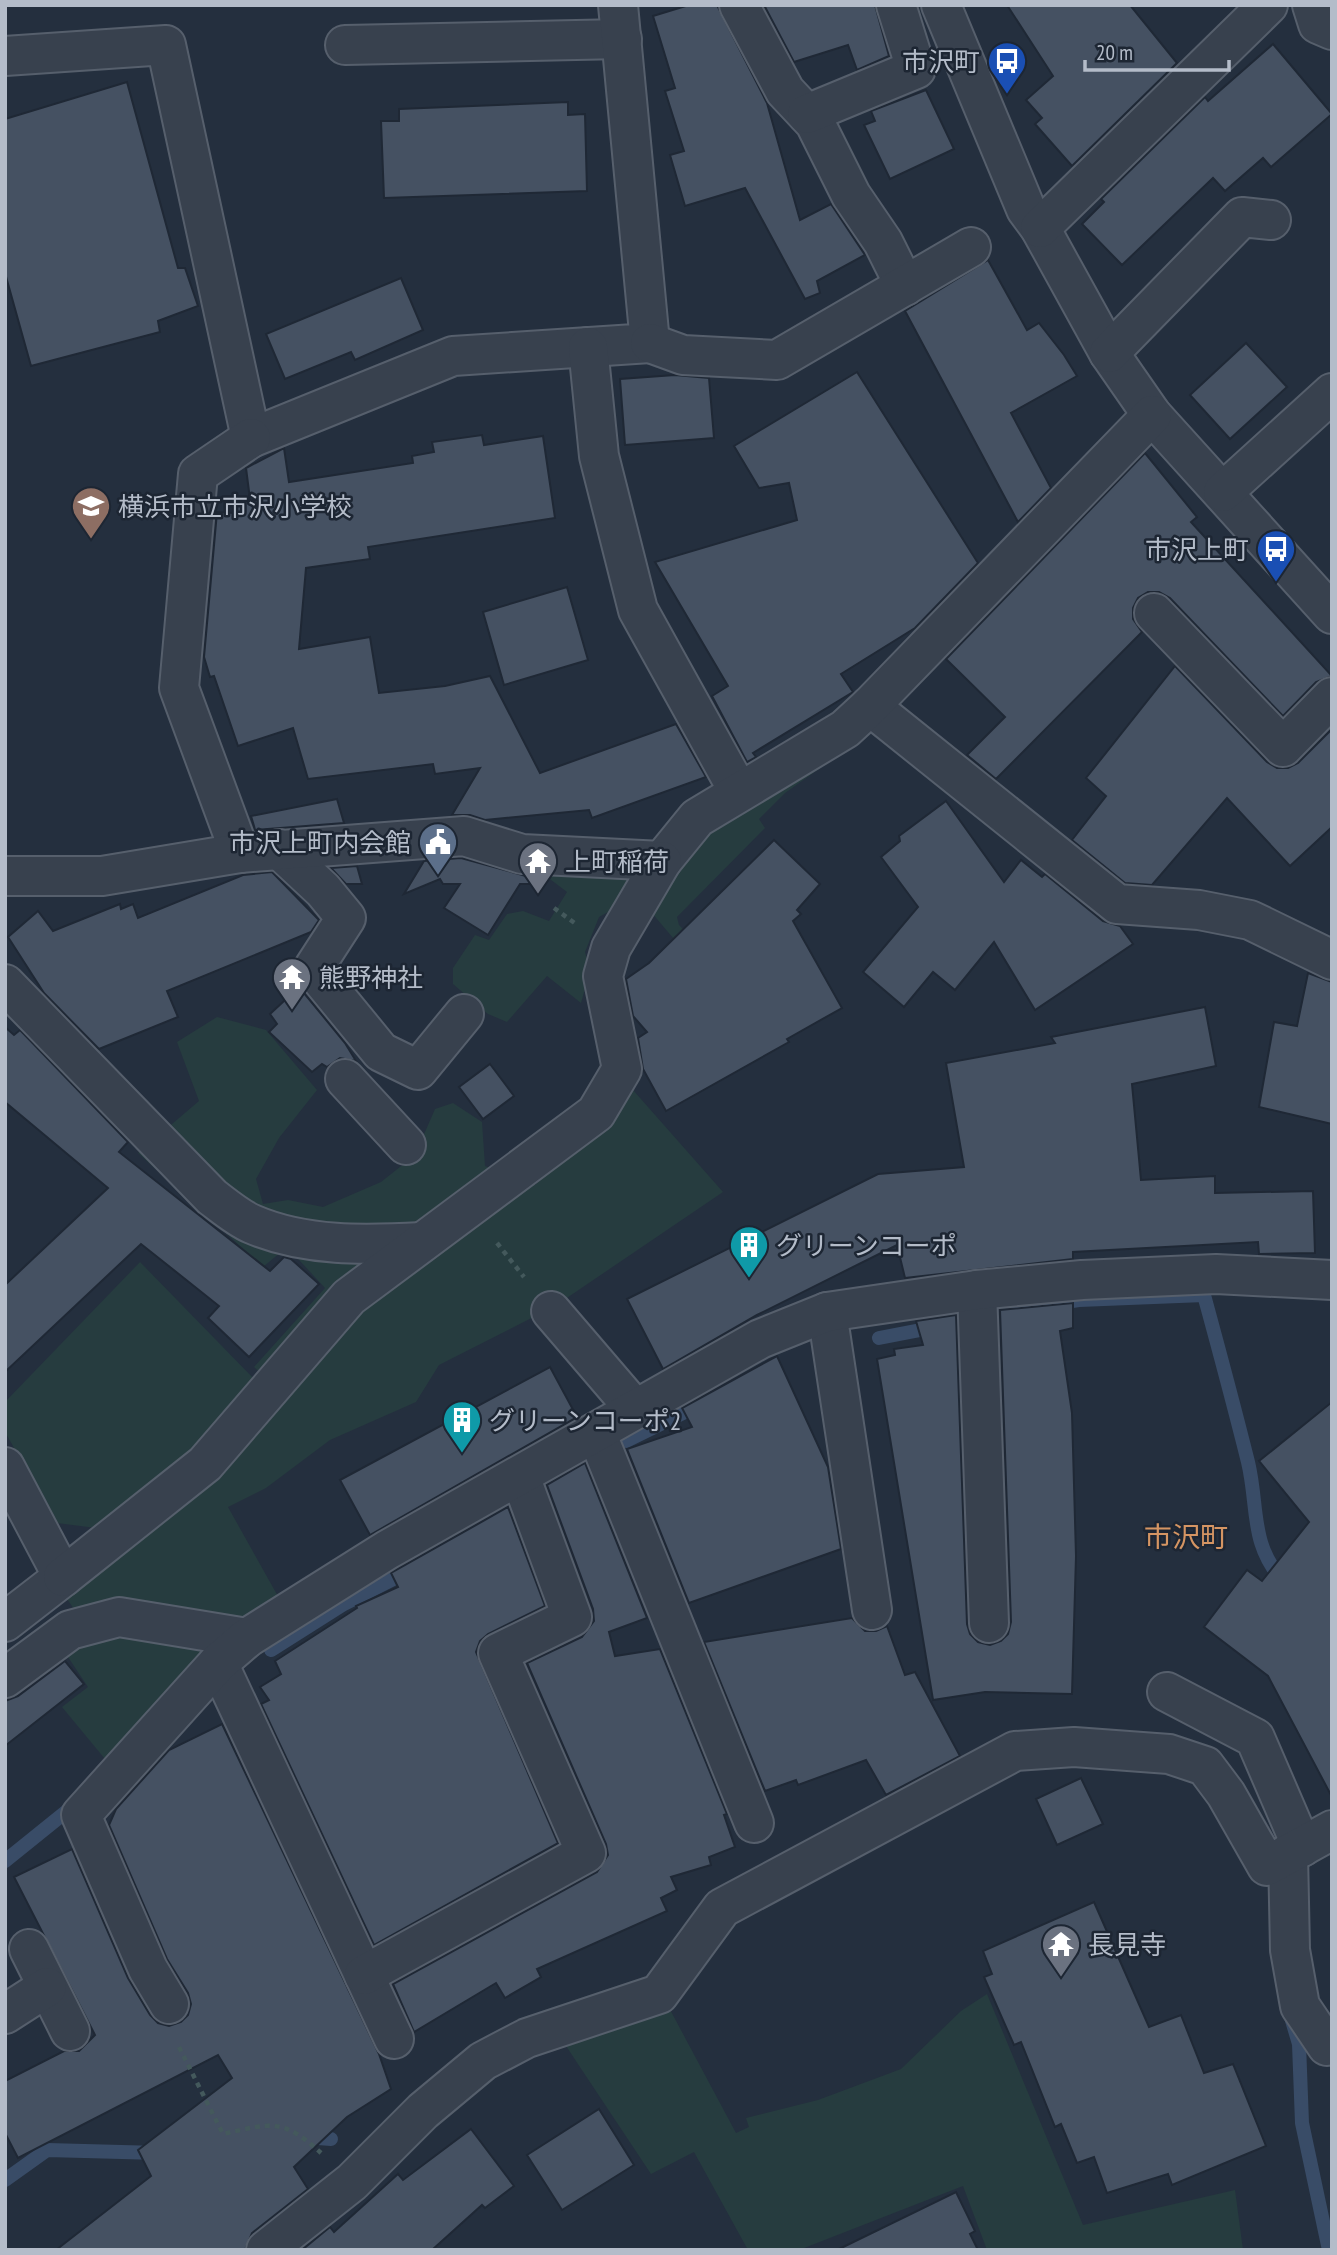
<svg xmlns="http://www.w3.org/2000/svg" width="1337" height="2255" viewBox="0 0 1337 2255" font-family="'PT Sans Narrow','Noto Sans JP',sans-serif">
<rect width="100%" height="100%" fill="#242f3e"/>
<g fill="#263c3f">
<path d="M829,752L826,764L785,793L759,819L765,828L677,917L679,925L708,955L696,965L651,912L679,853Z"/>
<path d="M538,870L638,873L619,906L599,917L585,952L590,971L581,1003L547,976L507,1022L488,1014L453,984V968L475,935L489,940L507,914L523,911L549,921L567,892Z"/>
<path d="M217,1017L266,1030L317,1090L279,1138L256,1179L263,1204L288,1200L323,1207L381,1182L415,1155L435,1109L453,1103L482,1122L485,1166L535,1185L633,1090L723,1192L555,1306L439,1365L416,1402L330,1440L266,1488L228,1507L284,1607L233,1631L81,1619L67,1599L136,1537L281,1392L254,1367L325,1288L287,1247L263,1267L138,1153L199,1101L177,1042Z"/>
<path d="M140,1262L260,1385L191,1461L96,1528L57,1523L5,1432V1402Z"/>
<path d="M107,1634L212,1647L190,1680L105,1759L62,1707L88,1687L64,1651Z"/>
<path d="M987,1994L1083,2225L1235,2190L1243,2250H987L963,2186L799,2250H748L694,2152L651,2174L564,2043L667,2004L736,2133L749,2127L746,2118L818,2100L901,2069L961,2011Z"/>
</g>
<g fill="none" stroke-linecap="round" stroke-linejoin="round">
<g stroke="#394c67" stroke-width="14">
<path d="M1017,1309L1079,1300L1204,1295C1219,1350 1234,1406 1248,1462C1259,1508 1249,1545 1285,1583"/>
<path d="M879,1338L936,1327"/>
<path d="M626,1441L683,1413"/>
<path d="M271,1650L342,1605L409,1571"/>
<path d="M5,1861L67,1811"/>
<path d="M1291,2017L1299,2044L1302,2123L1329,2250"/>
<path d="M306,2137L331,2139"/>
<path d="M5,2180L47,2150L159,2153"/>
</g>
</g>
<g fill="#455162" stroke="#1f2835" stroke-width="2">
<path d="M689,5H717L767,103L800,220L831,204L865,255L817,281L820,293L805,299L745,188L685,206L670,155L684,151L665,91L675,88L653,16Z"/>
<path d="M764,5H875L889,56L857,70L848,45L794,62Z"/>
<path d="M1007,5H1130L1177,63L1072,166L1035,124L1042,118L1026,100L1053,76Z"/>
<path d="M1273,44L1332,114L1271,167L1263,158L1225,191L1213,178L1122,265L1082,224L1104,202L1101,199L1205,97L1208,101Z"/>
<path d="M127,82L178,268H185L198,306L158,321L160,332L31,366L5,273V119Z"/>
<path d="M926,90L954,149L890,179L864,125L875,121L871,111Z"/>
<path d="M568,102V115L585,114L587,191L384,198L381,121H399V109Z"/>
<path d="M988,260L1027,330L1039,323L1064,355L1077,376L1011,413L1051,488L1018,522L905,311Z"/>
<path d="M401,278L423,330L355,360L351,352L285,379L266,334Z"/>
<path d="M1246,343L1287,387L1230,439L1190,395Z"/>
<path d="M857,372L978,563L915,628L841,674L853,692L753,753L756,757L747,762L712,696L728,686L655,562L797,520L789,483L759,488L734,446Z"/>
<path d="M675,375L709,378L714,438L625,445L620,379Z"/>
<path d="M482,435L484,445L543,436L555,518L368,547L370,559L306,568L299,649L370,637L379,693L445,686L490,676L540,773L676,724L706,777L592,818L589,810L485,820L470,815H452L480,768L435,774L433,764L308,779L293,728L238,746L214,676L210,677L204,657L217,512L234,513V499H250L246,468L284,448L289,482L413,463L412,456L434,452L432,442Z"/>
<path d="M1145,453L1197,517L1191,522L1332,676L1316,682L1283,716L1170,598L1159,592H1148L1138,598L1133,608V619L1142,632L996,779L967,755L1005,717L946,659Z"/>
<path d="M567,587L588,660L504,685L483,612Z"/>
<path d="M1175,666L1267,762L1277,768H1288L1298,763L1332,729V827L1290,866L1227,798L1152,885L1125,883L1072,840L1106,796L1086,778Z"/>
<path d="M337,799L344,823L255,830L254,826L251,816Z"/>
<path d="M946,801L1004,882L1021,860L1042,877L1045,874L1103,921L1120,926L1133,944L1035,1010L994,942L955,990L933,972L904,1007L863,972L918,907L881,857L900,841L899,836Z"/>
<path d="M774,840L820,884L797,910L801,914L793,921L842,1008L787,1039L789,1042L666,1111L643,1069L638,1038L647,1032L633,1016L626,979L649,963Z"/>
<path d="M461,858L526,876L538,884H520L488,935L444,908L460,884H443L440,879L404,894L424,861Z"/>
<path d="M357,866L362,884H346L331,868Z"/>
<path d="M272,872L319,920L311,932L167,991L178,1017L99,1049L44,993L8,937L38,911L53,931L120,904L121,909L133,904L138,918L243,875Z"/>
<path d="M1308,973L1332,982V1124L1259,1107L1274,1022L1297,1026Z"/>
<path d="M299,987L345,1043L356,1061L340,1058L327,1067L322,1064L312,1072L269,1032L277,1024L270,1014Z"/>
<path d="M1205,1007L1216,1066L1132,1084L1141,1180L1215,1176V1193L1313,1191L1315,1253L1259,1254L1258,1242L1073,1252V1259L905,1278L897,1245L757,1315L663,1369L627,1299L878,1174L964,1167L946,1063L1055,1043L1051,1037Z"/>
<path d="M5,1027L14,1035L20,1030L128,1142L119,1152L270,1271L284,1257L291,1259L319,1284L249,1357L208,1318L219,1306L141,1244L5,1372V1285L108,1188L5,1102Z"/>
<path d="M490,1064L514,1096L483,1119L459,1087Z"/>
<path d="M1073,1303V1328L1060,1331L1072,1413L1076,1556L1072,1694L985,1692L933,1700L877,1359L895,1355L894,1349L923,1345L916,1321L956,1315L967,1624L970,1634L978,1642L990,1645L1001,1641L1008,1634L1011,1622L1000,1310Z"/>
<path d="M777,1356L828,1467L841,1549L689,1603L627,1449L692,1427L682,1408Z"/>
<path d="M550,1367L577,1417L370,1535L340,1480Z"/>
<path d="M1332,1402V1797L1268,1676L1204,1627L1247,1570L1262,1581L1309,1522L1259,1461Z"/>
<path d="M585,1463L647,1618L609,1632L615,1656L660,1649L727,1814L724,1815L735,1847L709,1857L711,1865L671,1877L677,1890L661,1898L667,1911L537,1969L541,1977L505,1998L496,1983L414,2032L393,1984L597,1872L608,1855L606,1844L527,1663L582,1637L594,1621L593,1609L547,1485Z"/>
<path d="M508,1507L545,1606L488,1634L480,1641L476,1652L558,1843L374,1945L261,1704L269,1700L260,1687L281,1674L275,1661L357,1608L356,1606L398,1587L391,1573Z"/>
<path d="M852,1618L865,1631H876L887,1626L905,1675L915,1672L960,1756L886,1795L866,1760L798,1785L796,1780L765,1791L704,1642Z"/>
<path d="M65,1661L84,1684L5,1746V1701L18,1696Z"/>
<path d="M222,1724L379,2054L391,2089L347,2117L294,2167L308,2189L252,2233L245,2250H56L151,2176L138,2150L232,2078L218,2055L18,2158L5,2133V2081L64,2051H79L95,2035L14,1877L72,1849L128,1978L150,2015L158,2023L169,2026L181,2022L188,2015L191,2004L188,1993L167,1959L109,1825L116,1809L169,1750Z"/>
<path d="M1081,1778L1103,1824L1057,1845L1036,1799Z"/>
<path d="M1094,1902L1149,2027L1181,2015L1204,2073L1233,2064L1266,2146L1172,2185L1168,2174L1107,2193L1094,2157L1077,2163L1061,2124L1055,2127L1021,2042L1014,2045L984,1977L992,1974L983,1951Z"/>
<path d="M599,2109L634,2165L562,2210L527,2155Z"/>
<path d="M471,2129L514,2186L485,2208L482,2205L432,2250H302L330,2227L334,2232L398,2174L403,2180Z"/>
<path d="M956,2192L975,2231L970,2234L978,2250H837Z"/>
</g>
<g fill="none" stroke-linecap="round" stroke-linejoin="round">
<g stroke="#565f6c" stroke-width="42">
<g id="minor">
<path d="M739,5L785,91L815,123L851,195L883,242L905,286"/>
<path d="M941,5L1026,209L1040,228L1109,353L1152,415L1332,614"/>
<path d="M1312,5L1318,24L1332,30"/>
<path d="M345,45L622,39"/>
<path d="M5,56L166,45L251,438L453,356L650,343L618,5"/>
<path d="M807,114L916,69L896,5"/>
<path d="M1040,228L1268,5"/>
<path d="M650,343L683,355L777,360L971,247"/>
<path d="M588,347L599,456L638,610L739,792"/>
<path d="M1109,353L1242,217L1271,220"/>
<path d="M1223,492L1332,393"/>
<path d="M1154,613L1283,747L1332,697"/>
<path d="M870,706L1117,904L1199,910L1250,920L1332,960"/>
<path d="M279,849L323,890L346,918L313,969L381,1052L418,1070L464,1014"/>
<path d="M240,853L179,688L198,474L251,438"/>
<path d="M5,876H102L240,853L464,836L522,854L662,861L697,818L845,729L870,706L1152,415"/>
<path d="M5,984L212,1197C224,1206 238,1218 252,1224C305,1247 366,1245 422,1242"/>
<path d="M345,1079L406,1145"/>
<path d="M977,1290L989,1623"/>
<path d="M551,1311L635,1409"/>
<path d="M827,1312L872,1610"/>
<path d="M596,1432L754,1823"/>
<path d="M5,1467L63,1577L5,1622"/>
<path d="M63,1577L205,1464L349,1297L596,1113L622,1069L603,976L611,948L662,861"/>
<path d="M218,1663L394,2039"/>
<path d="M5,1678L70,1630L119,1617L247,1638"/>
<path d="M1167,1692L1255,1738L1302,1847"/>
<path d="M1288,1854L1290,1950L1300,2006L1327,2046"/>
<path d="M29,1949L70,2031"/>
<path d="M364,1975L586,1853L498,1653L572,1617L520,1476"/>
<path d="M169,2004L148,1969L81,1815L218,1663L247,1638L387,1550L760,1339L827,1312L977,1290L1082,1280L1216,1274L1332,1280"/>
<path d="M5,2014L47,1987"/>
<path d="M266,2250L352,2182L423,2111L483,2061L527,2038L659,1994L722,1908L1015,1751L1074,1747L1169,1754L1205,1766L1226,1794L1267,1866L1332,1830"/>
</g>
</g>
<g stroke="#44595c" stroke-width="4.5" stroke-dasharray="5 5" stroke-linecap="butt">
<path d="M554,908L576,924"/>
<path d="M497,1243L524,1277"/>
<path d="M179,2047L223,2134C271,2123 283,2118 321,2153"/>
</g>
<use href="#minor" stroke="#38414e" stroke-width="38"/>
</g>
<defs>
<g id="bus-pin" transform="scale(2.0125)"><path d="M0 17L-7.5 6A9.5 9.5 0 1 1 7.5 6Z" fill="#1a4fb4" stroke="#1d2633"/><path d="M-5-6H5V4H4V6H2V4H-2V6H-4V4H-5ZM-3.5-4V0h7V-4ZM-3.5 1.2v1.5H-2V1.2ZM2 1.2v1.5H3.5V1.2Z" fill="#fff"/></g>
<g id="school-pin" transform="scale(2.0125)"><path d="M0 17L-7.5 6A9.5 9.5 0 1 1 7.5 6Z" fill="#8d6e63" stroke="#1d2633"/><path d="M0-5L7-2L0 1L-7-2ZM-4 1L0 2.5L4 1V4Q0 6-4 4Z" fill="#fff"/></g>
<g id="civic-pin" transform="scale(2.0125)"><path d="M0 17L-7.5 6A9.5 9.5 0 1 1 7.5 6Z" fill="#5c6f8a" stroke="#1d2633"/><path d="M-.6-6.5H3V-4.5H.6V-3L4-1V1h2V6H-6V1h2V-1L-.6-3ZM-1.2 2.5V6h2.4V2.5Z" fill="#fff"/></g>
<g id="temple-pin" transform="scale(2.0125)"><path d="M0 17L-7.5 6A9.5 9.5 0 1 1 7.5 6Z" fill="#6b7280" stroke="#1d2633"/><path d="M0-6L5-2H3V0L6.5 2.5H4V6H1.5V3h-3V6H-4V2.5H-6.5L-3 0V-2H-5Z" fill="#fff"/></g>
<g id="building-pin" transform="scale(2.0125)"><path d="M0 17L-7.5 6A9.5 9.5 0 1 1 7.5 6Z" fill="#0f9aa8" stroke="#1d2633"/><path d="M-4-6H4V6H1V3H-1V6H-4ZM-2.5-4.3h1.7v1.8h-1.7ZM.8-4.3h1.7v1.8H.8ZM-2.5-1h1.7V.8h-1.7ZM.8-1h1.7V.8H.8Z" fill="#fff"/></g>
</defs>
<g fill-rule="evenodd">
<use href="#bus-pin" x="1007" y="61"/>
<use href="#school-pin" x="91" y="506"/>
<use href="#bus-pin" x="1276" y="549"/>
<use href="#civic-pin" x="438" y="842"/>
<use href="#temple-pin" x="538" y="861"/>
<use href="#temple-pin" x="292" y="977"/>
<use href="#building-pin" x="749" y="1245"/>
<use href="#building-pin" x="462" y="1420"/>
<use href="#temple-pin" x="1061" y="1944"/>
</g>
<g text-anchor="middle" dominant-baseline="central" stroke-width="5" stroke-linejoin="round" paint-order="stroke">
<g font-size="26" fill="#b4bcc9" stroke="#1d2633" text-anchor="start">
<text x="980" y="61" text-anchor="end">市沢町</text>
<text x="118" y="506">横浜市立市沢小学校</text>
<text x="1249" y="549" text-anchor="end">市沢上町</text>
<text x="411" y="842" text-anchor="end">市沢上町内会館</text>
<text x="565" y="861">上町稲荷</text>
<text x="319" y="977">熊野神社</text>
<text x="776" y="1245">グリーンコーポ</text>
<text x="489" y="1420">グリーンコーポ2</text>
<text x="1088" y="1944">長見寺</text>
</g>
<g font-size="28" fill="#d59563" stroke="#1d2633">
<text x="1186" y="1536">市沢町</text>
</g>
</g>
<rect width="1337" height="2255" fill="none" stroke="#b4bcc9" stroke-width="14"/>
<path d="M1085 60v10h144v-10" fill="none" stroke="#b4bcc9" stroke-width="3.5"/>
<text x="1096" y="60" font-size="21" fill="#b4bcc9" stroke="#1d2633" stroke-width="5" paint-order="stroke">20 m</text>
</svg>
